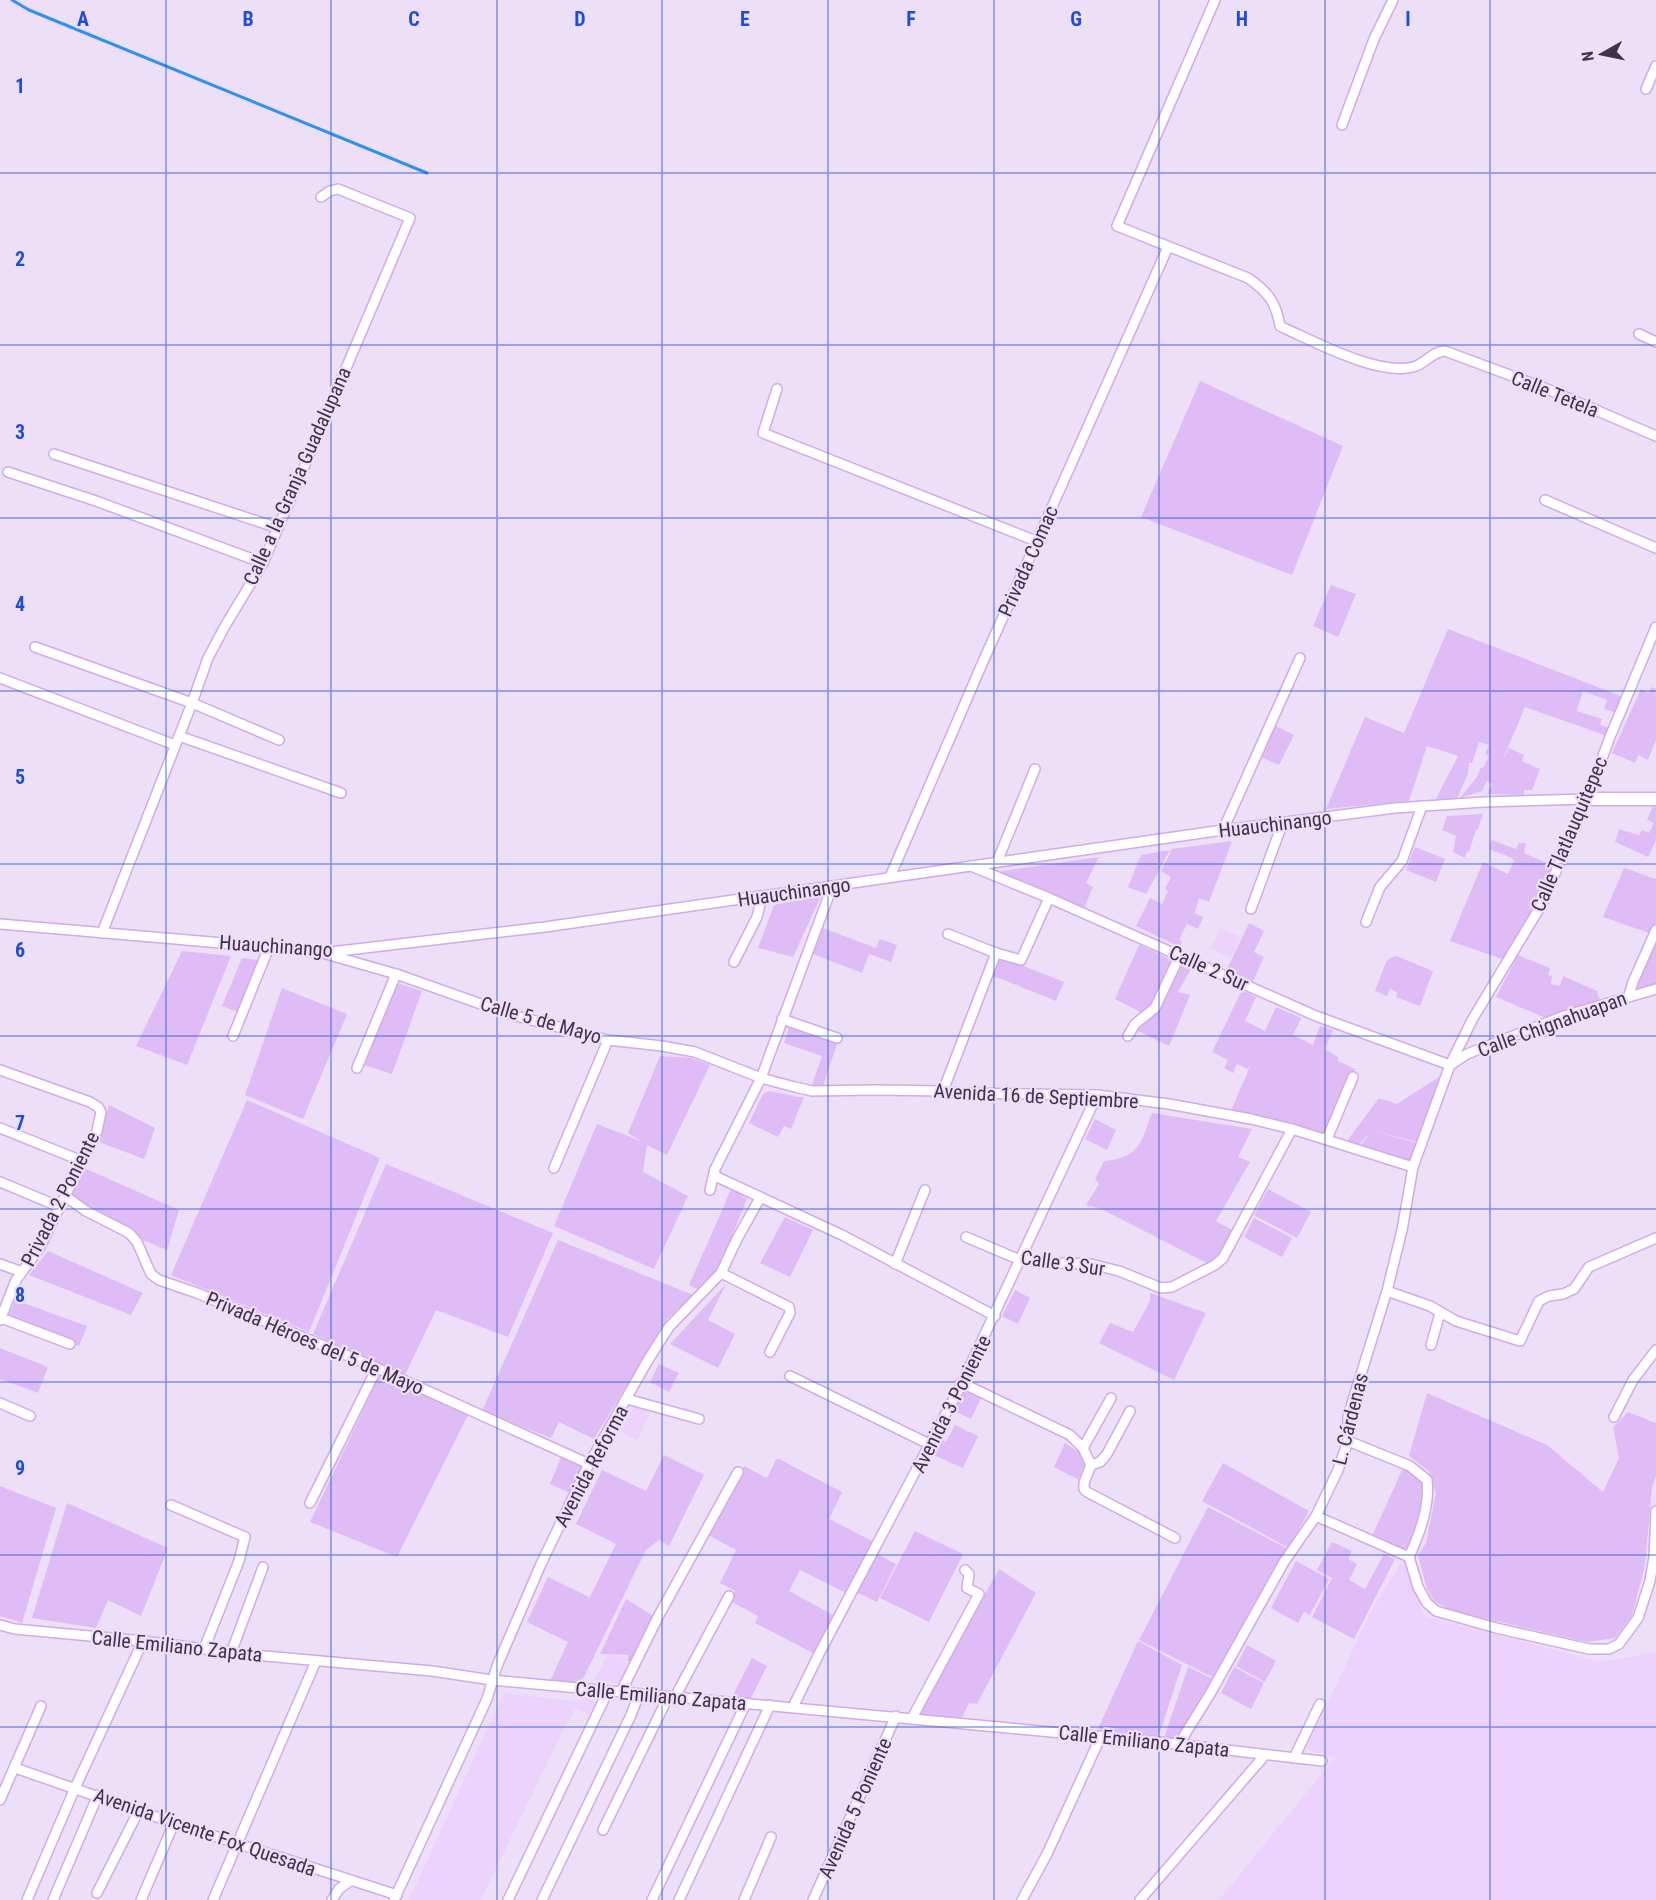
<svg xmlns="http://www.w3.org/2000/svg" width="1656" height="1900" viewBox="0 0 1656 1900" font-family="'Roboto Condensed',sans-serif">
<rect width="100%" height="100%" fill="#eedff9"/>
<g fill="#ecd2fd">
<path d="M1220,928L1240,937L1231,958L1211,949Z"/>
<path d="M635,1403L651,1411L637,1440L621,1432Z"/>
<path d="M1404,1558L1424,1616L1601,1662L1656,1652V1900H1219L1335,1758L1306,1749L1372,1609Z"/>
<path d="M607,1655L626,1657L625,1663L631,1664L621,1684L594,1680L605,1660L607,1659Z"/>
<path d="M507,1693L578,1702L581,1695L598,1704L595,1711L591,1709L590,1714L575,1709L569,1721L566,1724L481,1900H409L502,1697Z"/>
</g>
<g fill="#dfbcf5">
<path d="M1200,381L1343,446L1292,575L1141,517Z"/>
<path d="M1331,585L1356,594L1338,637L1313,626Z"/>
<path d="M1448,629L1626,698L1617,713L1604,709L1607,700L1583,691L1577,711L1602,719L1600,725L1612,729L1610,737L1525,707L1501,764L1509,748L1524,755L1522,761L1540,769L1532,790H1524V795L1487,794L1492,784L1487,781L1482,791L1460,798L1477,777L1481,767L1483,768L1489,756L1485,754L1489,745L1479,742L1472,763H1469L1468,773L1457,799H1436L1458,756L1427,746L1409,801L1326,809L1365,717L1404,733Z"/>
<path d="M1651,687L1656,689V740L1648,760L1638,755L1635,763L1612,753L1641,689L1649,693Z"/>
<path d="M1276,726L1294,735L1279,765L1261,757Z"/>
<path d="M1653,806L1656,807V840L1648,857L1615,842L1619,829L1639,835L1642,830L1649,833L1654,823L1647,820Z"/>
<path d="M1483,814L1478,829L1476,830L1469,852L1467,851L1465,858L1453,852L1456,836L1442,830L1447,816Z"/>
<path d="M1492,840L1516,849L1519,843H1526L1524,853L1555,867L1541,900L1505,960L1450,941L1483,862L1508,874L1514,861L1512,858L1489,849Z"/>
<path d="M1232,841L1209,902L1199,898L1195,913L1203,917L1198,929L1187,924L1179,940L1182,942L1180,947L1136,926L1150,898L1162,904L1168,891L1165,889L1171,877L1161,871L1172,849Z"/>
<path d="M1415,847L1445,859L1436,882L1406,870Z"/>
<path d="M1170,850L1146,894L1128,887L1141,855Z"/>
<path d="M1099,857L1086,883L1093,887L1084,908L996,872Z"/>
<path d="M1624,868L1656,879V924L1652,934L1603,917Z"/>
<path d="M821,896L793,957L758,948L774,905Z"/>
<path d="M1249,923L1264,931L1254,952L1264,957L1252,983L1226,971Z"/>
<path d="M823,928L876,948L880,939L897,945L891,962L869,954L862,973L813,954Z"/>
<path d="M1656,938V986L1632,991Z"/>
<path d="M1139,945L1175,961L1153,1005L1144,1014L1115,999Z"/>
<path d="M182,951L231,956L187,1065L136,1046Z"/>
<path d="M1518,955L1550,968L1548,975L1552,976L1551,984L1560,986L1563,976L1597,991L1600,1001L1548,1019L1496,997Z"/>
<path d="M998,956L1064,982L1056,1001L991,975Z"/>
<path d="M1396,956L1433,971L1420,1006L1396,997L1397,992L1390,989L1387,996L1375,991L1386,962L1390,958Z"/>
<path d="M242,958L258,960L238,1012L222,1006Z"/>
<path d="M1179,964L1191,969L1178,992L1190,995L1169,1046L1134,1029L1156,1009Z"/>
<path d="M397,983L422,991L392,1074L364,1065Z"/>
<path d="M282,988L347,1014L303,1119L245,1095Z"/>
<path d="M1242,990L1256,997L1245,1021L1265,1031L1276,1007L1301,1018L1293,1035L1313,1045L1320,1026L1333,1030L1325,1049L1338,1057V1061L1355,1069L1326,1136L1293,1124L1230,1113L1251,1064L1248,1069L1237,1064L1233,1073L1224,1068L1228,1060L1212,1052Z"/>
<path d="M790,1024L838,1041L822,1089L812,1085L822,1056L784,1043Z"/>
<path d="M660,1056L692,1058L710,1065L667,1155L647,1145L643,1172L688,1196L654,1269L554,1226L597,1124L641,1141L628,1133Z"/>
<path d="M1442,1075L1417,1142L1371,1130L1416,1143L1409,1163L1359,1148L1371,1131L1358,1146L1347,1141L1379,1098L1397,1104Z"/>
<path d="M769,1091L798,1097H804L791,1129L784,1126L778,1137L749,1123L763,1094Z"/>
<path d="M247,1100L380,1158L309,1332L171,1275Z"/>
<path d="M109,1105L155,1128L144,1159L99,1142Z"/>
<path d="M1152,1113L1252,1129L1238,1157L1250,1162L1216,1221L1234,1231L1222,1254L1209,1264L1099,1208L1086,1205L1099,1184L1095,1179L1104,1161C1141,1157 1140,1143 1152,1113Z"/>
<path d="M1095,1119L1116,1130L1107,1150L1085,1139Z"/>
<path d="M386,1164L553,1233L508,1337L436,1310L405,1375L313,1334Z"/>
<path d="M84,1168L179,1210L167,1250L143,1240L129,1229L72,1196Z"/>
<path d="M731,1188L747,1199L718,1270L699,1290L689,1285L724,1206Z"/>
<path d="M1268,1189L1311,1212L1297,1238L1254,1215Z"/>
<path d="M785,1217L813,1230L790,1277L760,1263Z"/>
<path d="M1254,1218L1292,1238L1282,1257L1244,1237Z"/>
<path d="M558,1240L693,1295L667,1319L594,1439L559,1422L551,1438L482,1411Z"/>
<path d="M48,1251L143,1293L131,1315L29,1275Z"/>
<path d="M726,1284L708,1320L735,1334L718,1368L670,1344Z"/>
<path d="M1015,1290L1030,1298L1018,1324L1002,1316Z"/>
<path d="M1150,1293L1206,1313L1174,1380L1099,1343L1110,1323L1133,1332L1150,1301Z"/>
<path d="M15,1300L87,1326L79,1346L8,1316Z"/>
<path d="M0,1348L48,1367L38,1393L0,1379Z"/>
<path d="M659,1364L679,1373L669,1392L650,1382Z"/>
<path d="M380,1375L468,1415L397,1557L310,1522Z"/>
<path d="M964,1391L981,1398L971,1419L954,1411Z"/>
<path d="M1427,1393L1547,1445L1603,1492L1619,1458L1613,1427L1628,1412L1656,1423V1476L1652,1487L1645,1565L1632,1616L1615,1638L1587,1642L1453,1611L1434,1601L1427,1589L1418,1555L1426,1543L1436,1493L1429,1471L1409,1456Z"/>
<path d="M955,1425L978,1436L963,1468L931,1454L939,1438L946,1442Z"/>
<path d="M1065,1443L1080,1453L1085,1463L1079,1480L1054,1467Z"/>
<path d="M562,1455L585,1465L570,1493L550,1484Z"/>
<path d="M664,1455L704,1475L669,1546L659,1540L646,1550L580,1685L550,1681L568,1642L527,1622L548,1577L589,1597L587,1603L616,1544L576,1524L602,1470L646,1491Z"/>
<path d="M777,1458L842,1492L829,1519L874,1542L848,1594L800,1570L789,1591L833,1615L813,1653L755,1623L758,1616L730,1601L735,1591L720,1583L736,1550L708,1535L744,1466L767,1478Z"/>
<path d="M1223,1463L1309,1511L1289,1548L1202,1501Z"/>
<path d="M1403,1468L1409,1469L1425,1481C1427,1505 1419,1531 1407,1552L1372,1536Z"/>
<path d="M0,1486L56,1508L22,1623L0,1616Z"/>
<path d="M67,1503L168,1548L141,1616L108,1600L96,1628L32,1618Z"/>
<path d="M1208,1507L1288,1549L1216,1679L1139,1640Z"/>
<path d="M915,1531L963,1554L929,1622L880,1598Z"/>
<path d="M1332,1542L1352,1551L1348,1559L1357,1564L1349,1580L1365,1589L1384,1554L1395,1559L1354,1639L1312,1617L1332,1578L1317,1570Z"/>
<path d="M875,1553L896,1564L877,1602L856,1592Z"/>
<path d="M1296,1561L1329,1579L1310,1615L1304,1612L1298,1623L1271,1608Z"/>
<path d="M999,1569L1036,1593L977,1704L969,1703L962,1718L917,1715Z"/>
<path d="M626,1599L655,1617L632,1661H627L628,1655L600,1654Z"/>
<path d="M1138,1641L1182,1665L1158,1738L1098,1729Z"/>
<path d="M1247,1645L1276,1661L1265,1682L1236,1666Z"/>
<path d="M752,1658L767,1666L750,1700L732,1697Z"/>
<path d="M1188,1667L1215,1680L1180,1741L1164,1738Z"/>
<path d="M1234,1667L1264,1683L1251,1709L1221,1693Z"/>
</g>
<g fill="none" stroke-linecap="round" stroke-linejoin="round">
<path stroke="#3091f0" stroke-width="3" d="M12,0L29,10L427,173"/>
<g stroke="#d0aae9" stroke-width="12">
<g id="street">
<path d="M1215,0L1117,226L1248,278C1268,292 1276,302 1280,326L1286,329C1317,343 1379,376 1413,367C1425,364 1433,351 1445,351L1547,389L1656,436"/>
<path d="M1646,89L1656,66"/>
<path d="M1342,125L1374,39L1393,0"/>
<path d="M1639,334L1656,342"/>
<path d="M777,389L763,433L1036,541"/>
<path d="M54,454L278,528"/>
<path d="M8,472L96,501L263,563"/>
<path d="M1545,500L1656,548"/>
<path d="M35,647L192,703L279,740"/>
<path d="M0,678L175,745"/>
<path d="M179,736L341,793"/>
<path d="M1223,830L1300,658"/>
<path d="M997,862L1035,769"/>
<path d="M971,866L1049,898L1316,1016L1450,1065"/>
<path d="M890,877L982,664L1168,247"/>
<path d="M1251,909L1283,822"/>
<path d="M1366,922L1380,887L1402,861L1422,806"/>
<path d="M0,924L269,947L322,953L545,927L1223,830L1395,808L1484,802L1587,799"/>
<path d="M102,933L192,703L208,658L225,626L263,563L410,218L338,189L330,191L321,197"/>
<path d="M948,934L996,953L1021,960L1049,898"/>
<path d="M326,954L396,974L509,1014L608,1040L662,1046L695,1052L761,1078L795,1087L812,1091L875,1090L943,1091L963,1093L1097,1095L1169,1104L1251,1119L1292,1129L1413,1167"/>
<path d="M734,962L757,917L762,896"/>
<path d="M1629,995L1633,982L1656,930"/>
<path d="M782,1019L837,1038"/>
<path d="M233,1036L269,947"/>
<path d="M1128,1036L1135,1024L1155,1008L1180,955"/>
<path d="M1452,1064L1467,1054L1564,1016L1656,989"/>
<path d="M357,1068L396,974"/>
<path d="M0,1070L90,1102L98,1107L101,1112L97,1131L39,1249L16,1280L0,1320"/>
<path d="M943,1091L996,953"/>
<path d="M0,1128L82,1161"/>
<path d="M1327,1139L1353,1077"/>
<path d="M554,1168L608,1040"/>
<path d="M715,1174L717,1177L842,1235L995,1316"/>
<path d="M0,1182L60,1207"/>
<path d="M710,1190L715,1169L761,1078L832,887"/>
<path d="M65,1196L86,1211L129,1233L137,1242L151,1274L159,1280L197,1293L377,1368L589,1464"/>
<path d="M966,1237L1020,1260L1054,1263L1091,1264L1119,1271L1161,1288L1172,1287L1215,1265L1223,1258L1292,1129"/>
<path d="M0,1264L22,1272"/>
<path d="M895,1264L925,1190"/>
<path d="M721,1273L789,1307L790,1313L770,1352"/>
<path d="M1387,1291L1430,1306L1456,1321L1520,1341L1539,1301L1549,1296L1563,1294L1574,1289L1589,1267L1656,1238"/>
<path d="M1,1318L70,1344"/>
<path d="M1431,1345L1440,1313"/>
<path d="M790,1376L931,1445"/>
<path d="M962,1383L1070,1435L1083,1448L1091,1465L1084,1483V1489L1087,1492L1175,1538"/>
<path d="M627,1399L699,1419"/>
<path d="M0,1403L30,1416"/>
<path d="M1614,1417L1633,1380L1656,1350"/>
<path d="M1083,1448L1111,1398"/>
<path d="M1091,1465L1100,1462L1107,1454L1130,1411"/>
<path d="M310,1503L377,1368"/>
<path d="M171,1505L245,1537L239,1561L204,1649"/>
<path d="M1316,1516L1409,1557C1420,1533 1430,1506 1427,1480L1410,1466L1348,1441"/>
<path d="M1409,1557L1418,1587L1427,1603L1436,1611L1496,1628L1589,1649H1609L1619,1644L1638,1618L1650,1581L1654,1557L1656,1511"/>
<path d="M0,1625L15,1629L143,1641L244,1654L432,1671L492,1680L1159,1742L1322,1761"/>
<path d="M231,1653L263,1567"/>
<path d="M621,1692L658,1617L738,1472"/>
<path d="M675,1697L729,1596"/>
<path d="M793,1707L819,1654L962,1383L1097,1095"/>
<path d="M912,1718L979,1594L967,1588L969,1574L965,1570"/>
<path d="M1179,1744L1210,1694L1284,1562L1316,1516L1338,1470L1348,1441V1416L1387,1291L1402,1230L1413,1167L1450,1065L1472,1020L1542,904L1587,799L1610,737L1656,627"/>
<path d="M1294,1758L1320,1704"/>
<path d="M15,1768L174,1823L397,1895"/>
<path d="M0,1800L41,1706"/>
<path d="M603,1830L668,1697"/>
<path d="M97,1893L139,1810"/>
<path d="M27,1900L75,1788L143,1641"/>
<path d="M53,1900L98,1795"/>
<path d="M141,1900L174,1823"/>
<path d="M213,1900L316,1661"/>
<path d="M332,1900L339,1889L350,1881"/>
<path d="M394,1900L487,1699L497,1666L541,1564L589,1464L648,1360L669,1327L721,1273L737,1239L760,1198"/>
<path d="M508,1900L608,1691"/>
<path d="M542,1900L631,1715L639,1694"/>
<path d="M652,1900L746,1703"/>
<path d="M679,1900L770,1705"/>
<path d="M744,1900L771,1837"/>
<path d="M813,1900L896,1716"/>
<path d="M1022,1900L1047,1854L1101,1736"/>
<path d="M1140,1900L1265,1755"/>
</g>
</g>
<g stroke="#d0aae9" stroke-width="15">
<path id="secondary" d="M1587,799H1656"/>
</g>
<use href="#street" stroke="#fff" stroke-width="9"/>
<use href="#secondary" stroke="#fff" stroke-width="12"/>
</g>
<path fill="none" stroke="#1d4ed8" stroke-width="1.5" stroke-opacity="0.55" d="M166,0V1900M331,0V1900M497,0V1900M662,0V1900M828,0V1900M994,0V1900M1159,0V1900M1325,0V1900M1490,0V1900M0,173H1656M0,345H1656M0,518H1656M0,691H1656M0,864H1656M0,1036H1656M0,1209H1656M0,1382H1656M0,1555H1656M0,1727H1656"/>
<g text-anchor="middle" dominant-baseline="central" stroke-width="4.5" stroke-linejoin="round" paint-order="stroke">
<g font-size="20" fill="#41314a" stroke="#eedff9">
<text transform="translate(1555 394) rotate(22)">Calle Tetela</text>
<text transform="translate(297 476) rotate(-66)">Calle a la Granja Guadalupana</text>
<text transform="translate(1028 561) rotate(-66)">Privada Comac</text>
<text transform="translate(1275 824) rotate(-7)">Huauchinango</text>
<text transform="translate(1569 834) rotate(-67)">Calle Tlatlauquitepec</text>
<text transform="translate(794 892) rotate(-8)">Huauchinango</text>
<text transform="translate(276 946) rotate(4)">Huauchinango</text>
<text transform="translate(1209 968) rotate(24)">Calle 2 Sur</text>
<text transform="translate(541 1020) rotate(16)">Calle 5 de Mayo</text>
<text transform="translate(1552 1024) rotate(-20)">Calle Chignahuapan</text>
<text transform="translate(1036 1096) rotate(3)">Avenida 16 de Septiembre</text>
<text transform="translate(60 1199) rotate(-63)">Privada 2 Poniente</text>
<text transform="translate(1063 1263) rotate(8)">Calle 3 Sur</text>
<text transform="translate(315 1343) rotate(23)">Privada Héroes del 5 de Mayo</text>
<text transform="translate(951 1404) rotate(-63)">Avenida 3 Poniente</text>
<text transform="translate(1350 1419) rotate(-76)">L. Cárdenas</text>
<text transform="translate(591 1466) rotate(-62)">Avenida Reforma</text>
<text transform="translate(177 1646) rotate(6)">Calle Emiliano Zapata</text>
<text transform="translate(661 1696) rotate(5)">Calle Emiliano Zapata</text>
<text transform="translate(1144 1741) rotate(6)">Calle Emiliano Zapata</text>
<text transform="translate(855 1808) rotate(-66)">Avenida 5 Poniente</text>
<text transform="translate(205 1832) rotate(19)">Avenida Vicente Fox Quesada</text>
</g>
</g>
<g font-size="20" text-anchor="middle" font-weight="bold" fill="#1d4ed8" stroke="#eedff9" stroke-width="4.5" stroke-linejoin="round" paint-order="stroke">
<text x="83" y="26">A</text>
<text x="248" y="26">B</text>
<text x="414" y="26">C</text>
<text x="580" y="26">D</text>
<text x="745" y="26">E</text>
<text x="911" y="26">F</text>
<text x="1076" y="26">G</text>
<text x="1242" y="26">H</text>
<text x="1408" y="26">I</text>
<text x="20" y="93">1</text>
<text x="20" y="266">2</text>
<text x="20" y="439">3</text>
<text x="20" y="611">4</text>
<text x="20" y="784">5</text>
<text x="20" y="957">6</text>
<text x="20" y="1130">7</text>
<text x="20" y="1302">8</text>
<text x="20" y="1475">9</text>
</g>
<g transform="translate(1602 54) rotate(261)" stroke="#eedff9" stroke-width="4.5" paint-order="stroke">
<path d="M0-4.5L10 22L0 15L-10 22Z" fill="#41314a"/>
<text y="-9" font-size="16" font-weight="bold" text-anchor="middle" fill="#41314a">N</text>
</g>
</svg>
